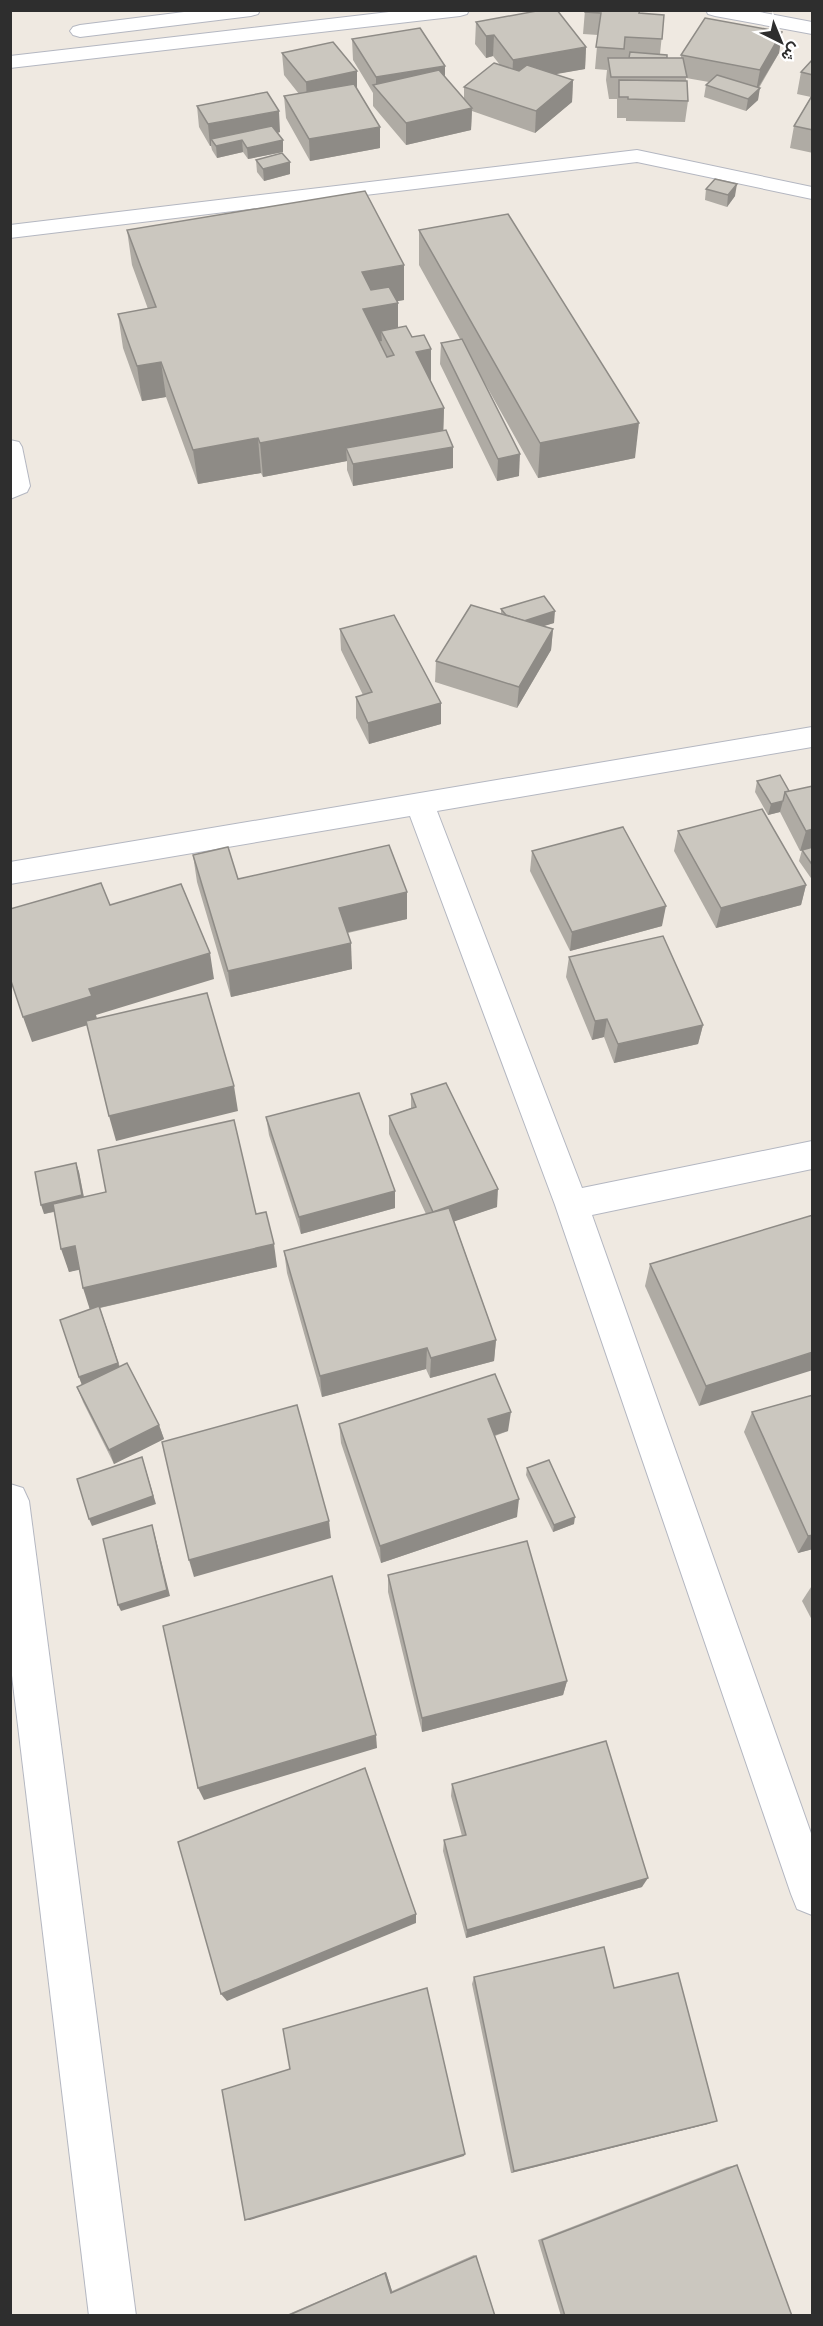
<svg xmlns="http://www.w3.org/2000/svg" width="823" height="2326" viewBox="0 0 823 2326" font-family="'Public Sans',Vazirmatn,sans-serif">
<rect width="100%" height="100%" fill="#efe9e1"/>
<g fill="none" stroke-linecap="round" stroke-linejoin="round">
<g stroke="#b4b7c1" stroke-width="2">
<g id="minor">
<path d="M637,150L812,187V199L637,162L10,238V225Z"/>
<path d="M10,440L19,442L22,447L30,486L27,492L10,499Z"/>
<path d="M812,727V747L437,811L582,1188L812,1141V1169L592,1215L812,1836V1915L797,1909L791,1894L555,1205L410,816L10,884V862Z"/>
<path d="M10,1484L23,1488L29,1501L136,2316H89L10,1659Z"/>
</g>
</g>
<g stroke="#b4b7c1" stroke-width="2">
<g id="tertiary">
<path d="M200,10H260L258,14L251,16L80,37L73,35L70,31L73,27L80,25Z"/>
<path d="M406,10H469L467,14L460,16L10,68V56Z"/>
</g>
</g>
<g stroke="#b4b7c1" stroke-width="2">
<path id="secondary" d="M706,10H749L812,22V34L715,16L708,14Z"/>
</g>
<use href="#minor" fill="#fff" fill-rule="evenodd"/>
<use href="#tertiary" fill="#fff" fill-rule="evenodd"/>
<use href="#secondary" fill="#fff" fill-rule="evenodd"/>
</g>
<g fill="#afaba4">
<path d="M585,10L664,15L660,54L667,58H681V55L782,32L779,53L759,88L758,100L746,111L704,97L706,85L709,82L686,78L688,101L685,122L626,121V118H617V99H609L606,80L607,70L595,69L598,35L583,34Z"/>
<path d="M476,22L586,47L585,69L554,74L573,80L572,102L535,133L472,111L471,130L406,145L373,106V93L353,60L352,39L445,66V78L464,99V87L500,65L493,56L486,58L475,44Z"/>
<path d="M282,53L357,90L380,148L310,161L286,118L284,96L299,94L284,75Z"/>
<path d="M813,59V153L790,148L794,126L811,97L797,94L801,72Z"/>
<path d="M197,106L280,132L278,133L283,152L248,159L243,152L217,158L212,150L211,146H210L199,127Z"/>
<path d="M256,160L290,174L264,181L257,172Z"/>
<path d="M706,189L735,196L727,207L705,200Z"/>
<path d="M127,230L404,300L397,301L398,328L431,383L444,408L443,431L453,468L353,486L347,470V461L263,477L261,473L198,484L166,397L142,401L123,348L118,314L148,309L132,265Z"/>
<path d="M419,230L635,458L538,478L478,371L519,476L497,481L440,364L441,343L460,339L419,265Z"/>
<path d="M501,609L554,623L543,626L553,629L551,650L517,708L435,682L436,661L501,614Z"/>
<path d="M340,629L441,703V724L369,744L356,718V697L363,695L341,650Z"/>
<path d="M757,781L789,791L813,786V881L799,861L802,850L800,851L780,812L768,815L755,792Z"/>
<path d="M678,831L806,885L801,905L716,928L674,851Z"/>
<path d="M532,851L662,926L570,951L530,871Z"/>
<path d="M193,855L238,879L407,919L348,933L352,969L231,997L197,882Z"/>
<path d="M569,957L703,1025L698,1044L614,1063L604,1037L592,1040L566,977Z"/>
<path d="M411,1094L497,1207L454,1221L496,1340L494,1361L430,1378L426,1369L322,1397L287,1273L284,1251L426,1214L389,1134V1116L411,1108Z"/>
<path d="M266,1117L395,1191V1208L301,1234L269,1135Z"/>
<path d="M76,1163L79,1172L84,1197L256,1214L277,1267L100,1308L120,1367L159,1425L164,1439L114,1464L83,1402L77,1387L82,1385L79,1377L90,1309L79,1269L69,1272L54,1212L44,1214Z"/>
<path d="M813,1215L699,1406L645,1286L650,1264Z"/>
<path d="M813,1395V1549L798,1553L744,1432L752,1412Z"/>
<path d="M339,1424L508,1431L495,1436L517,1517L381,1563L341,1443Z"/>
<path d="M527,1468L574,1524L553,1532L526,1475Z"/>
<path d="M388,1575L567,1681L563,1695L422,1732L388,1592Z"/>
<path d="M813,1584V1622L802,1601Z"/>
<path d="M452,1784L642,1887L466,1938L443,1851L444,1840L462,1836L451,1796Z"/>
<path d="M474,1977L614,1988L708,2124L511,2173L472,1984Z"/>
<path d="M737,2165L792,2316H561L538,2240L727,2167Z"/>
<path d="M474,2255L476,2256L495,2316H284L386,2272L392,2291Z"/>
</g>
<g fill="#8e8b86">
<path d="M782,32L779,53L756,91L760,88L758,100L746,111L748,99L756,91L760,70Z"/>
<path d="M494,35L493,56L486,58V36Z"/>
<path d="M586,47L585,69L512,82L513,60Z"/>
<path d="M445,66V87L376,89V77Z"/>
<path d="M357,71V92L307,104L306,82Z"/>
<path d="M573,80L572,102L535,133L536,111Z"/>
<path d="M472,108L471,130L406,145V123Z"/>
<path d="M279,111L280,132L215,145L211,139V146H210L208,124Z"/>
<path d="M380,127V148L310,161L309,139Z"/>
<path d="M242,140L243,152L217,158L216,146Z"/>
<path d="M283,140V152L248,159L247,148Z"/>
<path d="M290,162V174L264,181L263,169Z"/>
<path d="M737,184L735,196L727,207L728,195Z"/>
<path d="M404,265V300L363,307L362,272Z"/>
<path d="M398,303V338L381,331L382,341L364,344L363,309Z"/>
<path d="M431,349V384L416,352Z"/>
<path d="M161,362L166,397L142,401L137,366Z"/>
<path d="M444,408L443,443L346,448L347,461L263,477L260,443Z"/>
<path d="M639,423L635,458L538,478L540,443Z"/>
<path d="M258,438L261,473L198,484L193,450Z"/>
<path d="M453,447V468L353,486V464Z"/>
<path d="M520,454L519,476L497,481L498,459Z"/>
<path d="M555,611L554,623L511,636L512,624Z"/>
<path d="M553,629L551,650L517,708L519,687Z"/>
<path d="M441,703V724L369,744L368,723Z"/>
<path d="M783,801L780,812L768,815L771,804Z"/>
<path d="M813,829V848L800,851L806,831Z"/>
<path d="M806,885L801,905L716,928L721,908Z"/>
<path d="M407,892V919L340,934L339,908Z"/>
<path d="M666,906L662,926L570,951L572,932Z"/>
<path d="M351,943L352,969L231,997L228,971Z"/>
<path d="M210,953L214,979L96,1015L98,1022L32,1042L23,1017L89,989Z"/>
<path d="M607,1019L604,1037L592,1040L595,1021Z"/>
<path d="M703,1025L698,1044L614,1063L618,1044Z"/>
<path d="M234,1086L238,1111L116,1141L109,1116Z"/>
<path d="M76,1163L79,1172L85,1204L44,1214L41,1205Z"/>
<path d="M498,1189L497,1207L432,1229L433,1212Z"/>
<path d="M395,1191V1208L301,1234L299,1217Z"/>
<path d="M274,1244L277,1267L90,1310L83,1288Z"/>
<path d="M75,1246L83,1269L69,1272L61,1249Z"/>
<path d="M496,1340L494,1361L430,1378L431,1358Z"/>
<path d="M427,1348L426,1369L322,1397L320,1376Z"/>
<path d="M813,1352V1370L699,1406L706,1386Z"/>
<path d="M118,1363L121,1371L82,1385L79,1377Z"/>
<path d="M511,1412L508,1431L486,1438L488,1419Z"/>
<path d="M159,1425L164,1439L114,1464L109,1450Z"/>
<path d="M142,1457L156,1504L92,1526L89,1519Z"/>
<path d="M519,1499L517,1517L381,1563L380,1546Z"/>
<path d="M575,1517L574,1524L553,1532L554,1525Z"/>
<path d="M329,1521L331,1538L194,1577L189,1560Z"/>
<path d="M152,1525L154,1532L170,1596L121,1611L118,1605Z"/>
<path d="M813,1535V1549L798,1553L808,1536Z"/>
<path d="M567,1681L563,1695L422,1732V1718Z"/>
<path d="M376,1735L377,1748L204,1800L198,1788Z"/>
<path d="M648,1878L642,1887L466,1938L467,1930Z"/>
<path d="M416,1914V1923L227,2001L221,1994Z"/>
<path d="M717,2121L708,2124L511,2173L514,2171Z"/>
<path d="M465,2154L464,2156L250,2220H245Z"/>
<path d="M386,2272L392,2291L391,2293L385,2273Z"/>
</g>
<g fill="#cbc7bf" stroke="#8e8b86" stroke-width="1.5">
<path d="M542,10H557L586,47L513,60L494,35L486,36L476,22Z"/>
<path d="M585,10H640L639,13L664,15L662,39L625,37L624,49L596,47L601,13L585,12Z"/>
<path d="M705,18L782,32L760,70L681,55Z"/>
<path d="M420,28L445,66L376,77L352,39Z"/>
<path d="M333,42L357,71L306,82L282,53Z"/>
<path d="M630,52L667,55V58H629Z"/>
<path d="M608,58H683L687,77H611Z"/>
<path d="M813,59V75L801,72Z"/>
<path d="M494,63L519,71L527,65L573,80L536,111L464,87Z"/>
<path d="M439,70L472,108L406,123L373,85Z"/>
<path d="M717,75L760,88L748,99L706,85Z"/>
<path d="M619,80L687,81L688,101L628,99V97H619Z"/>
<path d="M354,84L380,127L309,139L284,96Z"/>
<path d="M267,92L279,111L208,124L197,106Z"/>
<path d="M813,94V130L794,126Z"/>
<path d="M272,126L283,140L247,148L242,140L216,146L211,139Z"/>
<path d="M282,153L290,162L263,169L256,160Z"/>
<path d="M715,179L737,184L728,195L706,189Z"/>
<path d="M365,191L404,265L362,272L371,290L389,287L398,303L363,309L387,357L394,355L381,331L406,326L412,337L424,335L431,349L416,352L444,408L260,443L258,438L193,450L161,362L137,366L118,314L156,307L127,230Z"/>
<path d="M508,214L639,423L540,443L419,230Z"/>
<path d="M462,339L520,454L498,459L441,343Z"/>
<path d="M446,430L453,447L353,464L346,448Z"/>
<path d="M544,596L555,611L524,621L506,615L501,609Z"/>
<path d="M471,605L553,629L519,687L436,661Z"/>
<path d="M394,615L441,703L368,723L356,697L372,692L340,629Z"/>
<path d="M780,775L789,791L785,792L783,801L771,804L757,781Z"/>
<path d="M813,786V829L806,831L785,792Z"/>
<path d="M762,809L806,885L721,908L678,831Z"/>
<path d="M623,827L666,906L572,932L532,851Z"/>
<path d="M389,845L407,892L339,908L351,943L228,971L193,855L228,847L238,879Z"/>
<path d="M813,847V866L802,850Z"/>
<path d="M101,883L110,905L181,884L210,953L89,989L92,996L23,1017L10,978V909Z"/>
<path d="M663,936L703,1025L618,1044L607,1019L595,1021L569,957Z"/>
<path d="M207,993L234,1086L109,1116L86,1021Z"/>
<path d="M446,1083L498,1189L433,1212L389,1116L416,1107L411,1094Z"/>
<path d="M359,1093L395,1191L299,1217L266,1117Z"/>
<path d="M234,1120L256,1214L266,1212L274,1244L83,1288L75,1246L61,1249L53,1204L106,1192L98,1150Z"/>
<path d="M76,1163L82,1195L41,1205L35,1172Z"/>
<path d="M449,1208L496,1340L431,1358L427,1348L320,1376L284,1251Z"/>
<path d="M813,1215V1352L706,1386L650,1264Z"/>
<path d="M99,1306L118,1363L79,1377L60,1320Z"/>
<path d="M127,1363L159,1425L109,1450L77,1387Z"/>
<path d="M495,1374L511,1412L488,1419L519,1499L380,1546L339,1424Z"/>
<path d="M813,1395V1535L808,1536L752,1412Z"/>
<path d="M297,1405L329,1521L189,1560L162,1442Z"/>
<path d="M142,1457L153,1496L89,1519L77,1479Z"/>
<path d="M549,1460L575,1517L554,1525L527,1468Z"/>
<path d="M152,1525L167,1590L118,1605L103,1539Z"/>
<path d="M527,1541L567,1681L422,1718L388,1575Z"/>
<path d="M332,1576L376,1735L198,1788L163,1626Z"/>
<path d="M606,1741L648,1878L467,1930L444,1840L466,1835L452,1784Z"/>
<path d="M365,1768L416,1914L221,1994L178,1842Z"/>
<path d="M604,1947L614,1988L678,1973L717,2121L514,2171L474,1977Z"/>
<path d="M427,1988L465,2154L245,2220L222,2090L290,2069L283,2029Z"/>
<path d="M737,2165L792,2316H565L542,2240Z"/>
<path d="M476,2256L495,2316H287L385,2273L391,2293Z"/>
</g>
<rect width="823" height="2326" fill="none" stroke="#2e2e2e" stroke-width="24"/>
<g transform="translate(781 42) rotate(137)" stroke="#ffffff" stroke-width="4.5" paint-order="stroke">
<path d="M0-4.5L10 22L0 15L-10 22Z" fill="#2e2e2e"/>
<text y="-9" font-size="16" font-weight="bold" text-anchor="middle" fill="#2e2e2e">ش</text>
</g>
</svg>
